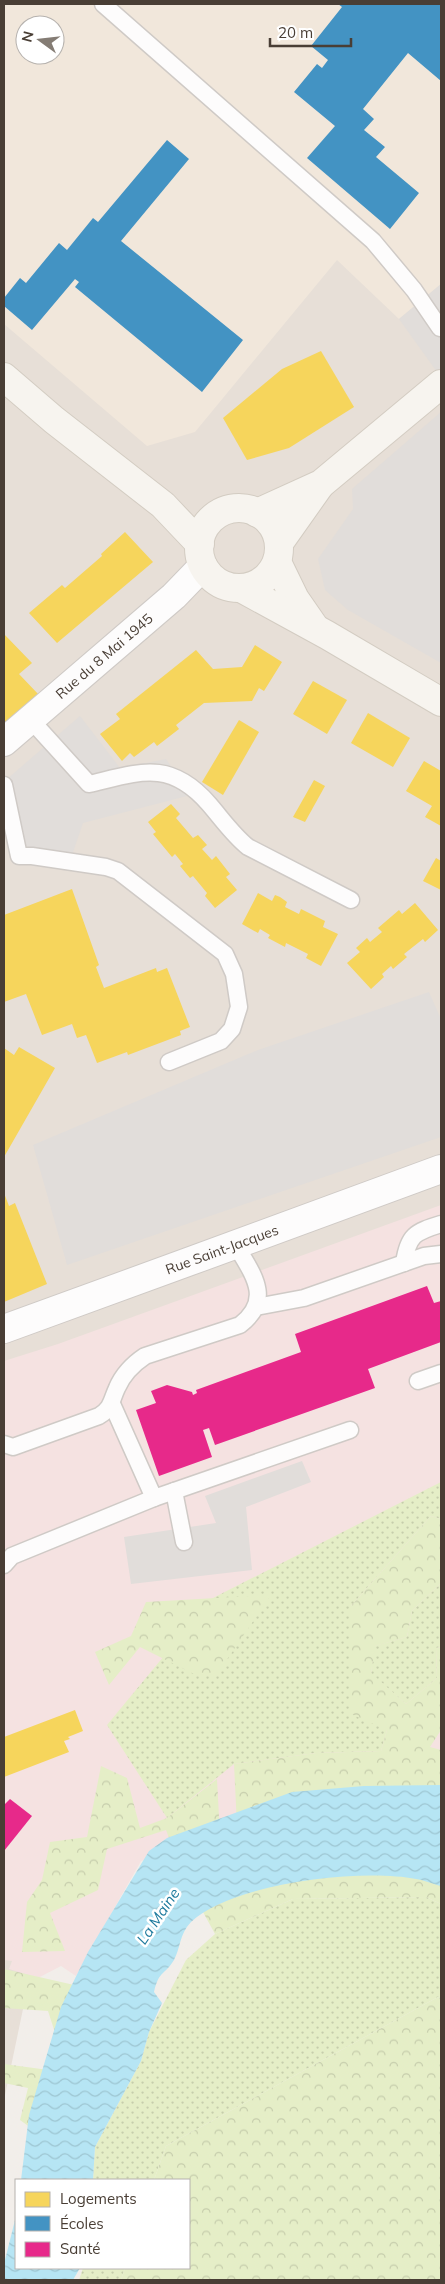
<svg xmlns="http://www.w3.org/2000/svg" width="445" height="2284" viewBox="0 0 445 2284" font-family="Mulish,sans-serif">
<defs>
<pattern id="grass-dots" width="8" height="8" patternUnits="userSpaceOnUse" patternTransform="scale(1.25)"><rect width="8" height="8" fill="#e5eec7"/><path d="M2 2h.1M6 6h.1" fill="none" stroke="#c6cdac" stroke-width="1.8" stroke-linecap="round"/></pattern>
<pattern id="forest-crowns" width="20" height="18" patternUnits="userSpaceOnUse" patternTransform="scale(1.25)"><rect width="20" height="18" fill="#e5eec7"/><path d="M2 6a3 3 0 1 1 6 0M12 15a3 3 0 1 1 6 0" fill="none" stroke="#c6cdac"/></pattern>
<pattern id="water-waves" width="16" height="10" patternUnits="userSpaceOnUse" patternTransform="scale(1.25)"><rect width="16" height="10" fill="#b6e5f4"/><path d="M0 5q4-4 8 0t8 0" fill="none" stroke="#9ec6d2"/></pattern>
</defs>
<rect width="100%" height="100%" fill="#f2eeea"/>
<path fill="#e7dfd7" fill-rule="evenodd" d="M4,4H441V1482L74,1765L4,2100ZM25,25H55V55H25Z"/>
<path fill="#f1e7db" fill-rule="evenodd" d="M4,4H441V284L399,319L337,260L195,432L147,446L4,324ZM25,25H55V55H25Z"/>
<path fill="#f5e2e1" d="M441,1205V1785L141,1861L76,1976L61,1966L38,1978L9,1969L12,1961L4,1960V1361L58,1344Z"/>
<g fill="url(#grass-dots)">
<path d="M441,1482V1519L431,1516L351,1606L387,1730L381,1751L316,1753L234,1764L167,1818L107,1725L211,1599Z"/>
<path d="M441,1583V1647L436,1648L437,1678L406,1704L371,1674L374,1646L407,1637L412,1611Z"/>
<path d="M426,1897L441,1904V1998L438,1997L166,2146L154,2180H93L95,2147L141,2061L149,2032L186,1960L215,1934L293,1899Z"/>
<path d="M83,2268H125L121,2280H79Z"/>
</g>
<g fill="url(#forest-crowns)">
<path d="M431,1516L441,1519V1583L412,1611L407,1637L375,1646L371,1673L406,1704L437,1678L436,1648L441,1647V1730L430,1747L441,1750V1904L426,1897L293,1899L215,1934L191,1890L239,1867L234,1764L316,1753L381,1751L387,1730L351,1714V1606Z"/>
<path d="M271,1595L217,1674L196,1675L140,1647L109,1685L95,1652L131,1636L146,1602Z"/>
<path d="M101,1766L127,1778L140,1828L167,1818L217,1779L220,1835L172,1846L166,1830L107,1849L98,1890L50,1913L65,1951L22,1952L27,1902L42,1880L50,1842L87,1837Z"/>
<path d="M4,1969L83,1987L61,2051L48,2011L4,2008Z"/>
<path d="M438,1997L441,1998V2280H121L125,2268H189V2180H154L166,2146Z"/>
<path d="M4,2064L71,2073L49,2141L20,2120L28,2088L4,2083Z"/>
</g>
<g fill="#e1ddda">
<path d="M441,284V369L437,372L399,319Z"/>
<path d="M441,412V663L348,610L325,590L318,559L353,509L352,489Z"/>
<path d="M80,716L120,768L166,759L191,795L83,823L71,858L25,846L6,780Z"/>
<path d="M429,992L441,1019V1137L67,1265L33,1145L258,1050Z"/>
<path d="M302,1461L311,1482L246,1507L252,1570L131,1584L124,1537L216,1523L205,1496Z"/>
</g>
<g fill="url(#water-waves)">
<path d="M441,1785V1886C433,1884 424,1880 416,1879C361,1868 232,1883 191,1922C179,1935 181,1947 174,1960C165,1975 159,1970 154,1992L162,2003L149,2032L141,2061L95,2147L93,2180H21L29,2115L61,2007L88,1952L149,1851L167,1838L292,1792L364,1786Z"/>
<path d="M16,2216V2268H80L73,2280H4V2264Z"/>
</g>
<g fill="#f6d55c">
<path d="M321,351L354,407L289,448L247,460L223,418L282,369Z"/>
<path d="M125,532L153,562L57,643L29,613L62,585L65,588L102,556L101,554Z"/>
<path d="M4,634L32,663L19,674L39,695L4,724Z"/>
<path d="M255,645L282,662L264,691L259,688L252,701L204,703L176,725L179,729L157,746L154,742L134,757L130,753L122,761L100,734L120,719L116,714L196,650L213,669L242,667Z"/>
<path d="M313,681L347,700L327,734L293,714Z"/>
<path d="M368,713L410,738L393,767L351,743Z"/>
<path d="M239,720L259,732L223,795L202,782Z"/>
<path d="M424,761L441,771V826L425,817L432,806L406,791Z"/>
<path d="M314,780L325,786L305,822L293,817Z"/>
<path d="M171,804L180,814L176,818L193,838L198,835L207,845L202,849L212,860L216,856L230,874L226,877L237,890L215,908L205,896L207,893L193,876L190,878L180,866L183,864L175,854L172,857L153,834L156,832L148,822Z"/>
<path d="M436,858L441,861V890L423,881Z"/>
<path d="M72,889L99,965L96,967L104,988L156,968L157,972L167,968L190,1027L180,1031L181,1035L128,1055L127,1052L97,1063L86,1035L77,1038L72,1024L42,1035L26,994L4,1002V915Z"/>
<path d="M258,893L272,901L275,895L280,897L287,902L285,907L299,914L301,909L325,921L323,927L338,934L321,966L306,958L308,954L286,943L285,947L268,938L270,935L260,929L258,933L242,924Z"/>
<path d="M415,903L438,930L425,942L423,939L404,954L407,957L393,969L391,966L382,974L384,977L371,989L347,963L360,952L356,948L367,938L370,942L382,932L378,928L399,910L402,914Z"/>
<path d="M19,1047L55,1068L4,1157V1048L14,1055Z"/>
<path d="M4,1193L9,1206L15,1203L47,1284L4,1302Z"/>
<path d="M75,1710L83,1731L68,1737L70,1739L64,1741L69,1752L4,1777V1737Z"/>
</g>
<g fill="#4393c3">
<path d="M338,4H441V81L408,53L363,109L374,119L364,130L385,147L376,157L419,193L390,229L307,158L335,126L294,92L317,64L322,68L328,60L311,46L342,7Z"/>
<path d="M167,140L189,159L121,241L243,340L202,392L75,287L79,282L75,279L32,330L4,306V298L20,278L26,283L59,243L67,250L93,218L98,222Z"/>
</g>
<g fill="#e7298a">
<path d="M427,1286L434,1303L441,1301V1342L368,1369L375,1388L215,1445L209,1428L203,1430L212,1457L159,1476L136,1410L156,1403L151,1391L167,1385L192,1392L193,1395L197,1393L196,1390L301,1352L295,1334Z"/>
<path d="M10,1799L32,1816L4,1851V1805Z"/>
</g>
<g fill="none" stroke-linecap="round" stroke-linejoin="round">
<g stroke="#cfcac6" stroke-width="19">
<g id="service">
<path d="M103,4L373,241L414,290L440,328"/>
<path d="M30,719L89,784C140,772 170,759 209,804C222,819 233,835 248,847L351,900"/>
<path d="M4,785L19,856H32L106,867L118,871L225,954L234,974L239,1007L232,1029L221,1041L169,1062"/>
<path d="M404,1263C408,1235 415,1232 441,1224"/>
<path d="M256,1307L304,1298L424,1256L441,1254"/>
<path d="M418,1381L441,1373"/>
<path d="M112,1404L154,1498L350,1430"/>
<path d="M4,1444L13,1447L99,1416C112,1408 111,1401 117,1388C123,1374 133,1364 145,1356L240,1325C274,1299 252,1273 235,1244"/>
<path d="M174,1491L184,1542"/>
<path d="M4,1565L12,1556L154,1498"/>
</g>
</g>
<g stroke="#cfcac6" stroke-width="30">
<g id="minor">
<path id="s1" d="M4,742L174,596L203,566"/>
<path id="s2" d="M4,1329C150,1276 295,1223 441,1169"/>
</g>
</g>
<g stroke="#d3ccc2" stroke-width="30">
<g id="secondary">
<path d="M4,377L54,420L163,505L200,544"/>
<circle cx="239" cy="548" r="40"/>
<path d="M257,513L321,484L441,384"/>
<path d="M279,543L320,485"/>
<path d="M277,562L295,599L313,625"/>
<path d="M241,588L327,635L441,702"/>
</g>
</g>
<use href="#service" stroke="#fdfcfc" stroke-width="16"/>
<use href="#minor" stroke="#fdfcfc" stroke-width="28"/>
<use href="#secondary" stroke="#f7f4ef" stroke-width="28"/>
</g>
<g text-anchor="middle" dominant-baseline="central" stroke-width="5" stroke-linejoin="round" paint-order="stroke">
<g font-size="14" fill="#493e35" stroke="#fff">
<text stroke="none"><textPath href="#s1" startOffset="132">Rue du 8 Mai 1945</textPath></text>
<text stroke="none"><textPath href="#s2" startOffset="232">Rue Saint-Jacques</textPath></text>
</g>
<g font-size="15" font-style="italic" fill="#1f7b9e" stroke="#fff">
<text transform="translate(158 1916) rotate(-56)">La Maine</text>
</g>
</g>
<rect width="445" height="2284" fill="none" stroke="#493e35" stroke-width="10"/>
<rect x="15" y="2179" width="175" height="90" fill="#ffffff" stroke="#b6b2ae"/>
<rect x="25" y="2192" width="25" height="15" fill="#f6d55c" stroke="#b6b2ae"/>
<text x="60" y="2204" font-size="15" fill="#493e35">Logements</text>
<rect x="25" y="2216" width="25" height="15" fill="#4393c3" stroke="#b6b2ae"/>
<text x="60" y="2229" font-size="15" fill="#493e35">Écoles</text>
<rect x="25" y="2242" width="25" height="15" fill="#e7298a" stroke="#b6b2ae"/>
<text x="60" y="2254" font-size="15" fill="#493e35">Santé</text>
<g transform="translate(40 40) rotate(285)"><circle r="24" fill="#ffffff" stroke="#b6b2ae"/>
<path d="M0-4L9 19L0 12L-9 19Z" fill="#847c74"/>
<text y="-8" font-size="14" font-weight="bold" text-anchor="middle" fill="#493e35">N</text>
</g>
<path d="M270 38v8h81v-8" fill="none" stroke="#493e35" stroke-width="2.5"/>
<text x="278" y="38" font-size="15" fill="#493e35" stroke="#ffffff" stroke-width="4" paint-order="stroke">20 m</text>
</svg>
